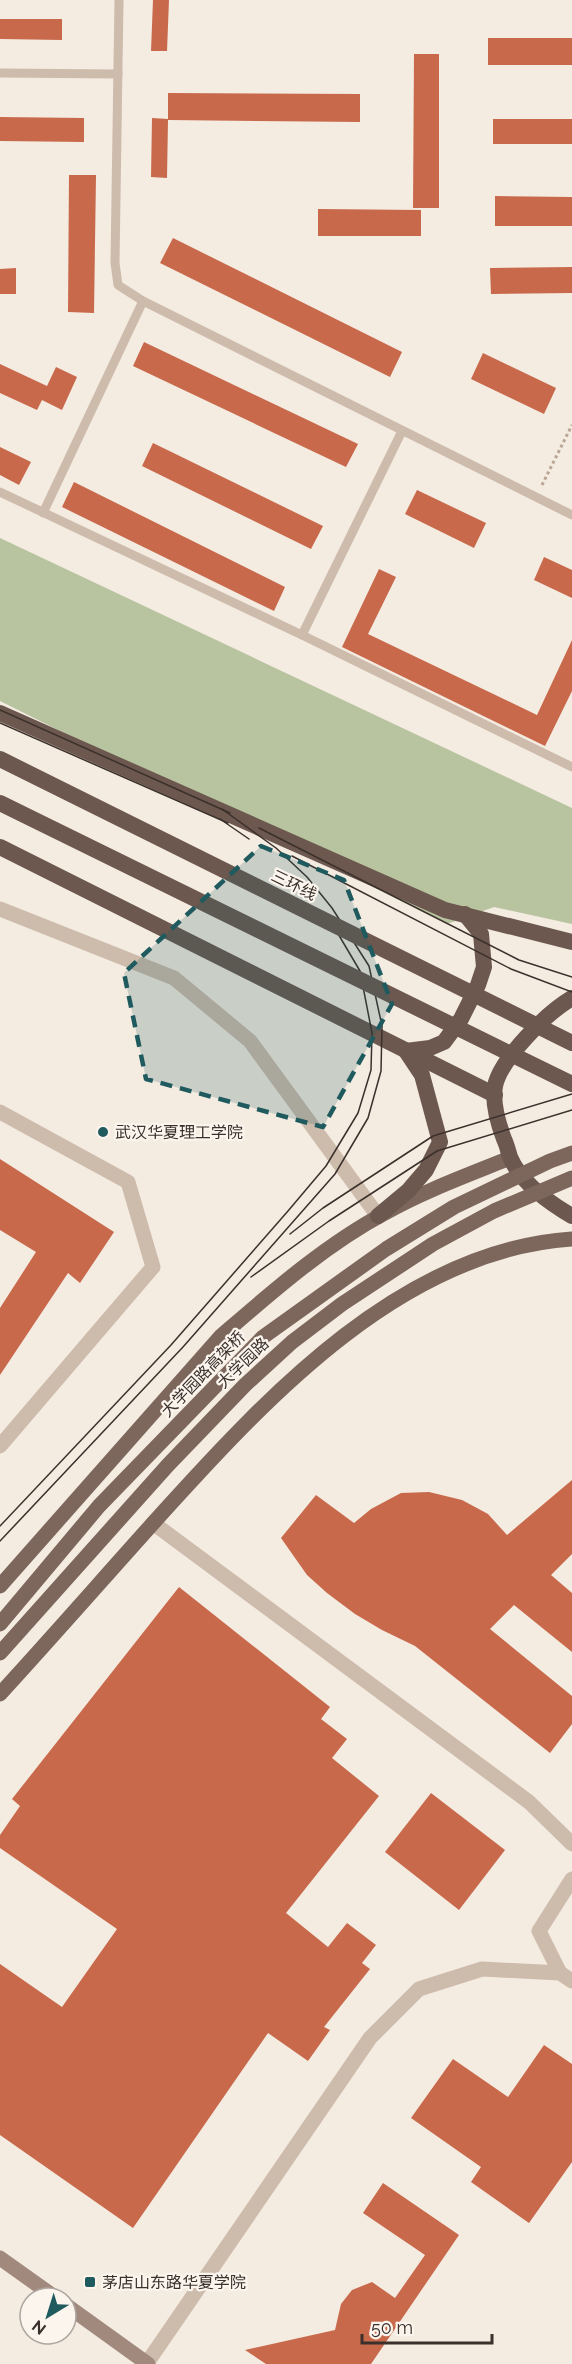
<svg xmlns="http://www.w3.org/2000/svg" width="572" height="2364" viewBox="0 0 572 2364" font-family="Raleway,'Noto Sans SC',sans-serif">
<rect width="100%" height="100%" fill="#f4ebe1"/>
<path fill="#b8c4a0" d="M0,538L572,808V924L494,907L447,924L0,701Z"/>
<g fill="#c8694b">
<path d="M153,0H169L167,51H151Z"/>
<path d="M0,19H62V40L0,39Z"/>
<rect x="488" y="38" width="84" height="27"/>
<path d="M414,54H439V208H413Z"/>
<path d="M168,93L360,94V122L168,120L167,178L151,177L152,118L168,119Z"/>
<path d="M0,117L84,118V142L0,141Z"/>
<rect x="493" y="119" width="79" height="25"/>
<path d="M69,175H96L94,313L68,312Z"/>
<path d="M495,196L572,197V226H495Z"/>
<path d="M318,209L421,210V236H318Z"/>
<path d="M173,238L402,352L390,377L160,263Z"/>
<path d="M572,267V293L491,294L490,268Z"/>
<path d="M16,268V294H0V269Z"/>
<path d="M144,342L358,444L346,467L133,366Z"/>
<path d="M483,353L556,388L544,414L471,379Z"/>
<path d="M0,364L47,386L56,367L77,377L62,410L42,400L37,410L0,393Z"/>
<path d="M153,443L323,526L311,549L142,466Z"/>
<path d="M0,447L31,462L19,485L0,475Z"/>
<path d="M74,482L285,587L274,611L62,507Z"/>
<path d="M417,490L486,523L474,548L405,514Z"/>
<path d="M544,557L572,570V598L534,580Z"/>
<path d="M379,569L396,577L368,634L537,715L572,640V691L545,746L342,647Z"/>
<path d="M0,1159L114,1232L80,1283L68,1273L0,1375V1308L36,1252L0,1230Z"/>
<path d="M572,1480V1554L551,1575L572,1593V1652L514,1605L490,1629L572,1696V1724L550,1753L415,1646L382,1630L355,1614L327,1593L307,1575L281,1538L316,1495L354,1523L371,1509L401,1493L429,1492L462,1500L488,1514L507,1535Z"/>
<path d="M179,1587L330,1707L321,1719L347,1739L332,1758L379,1796L286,1913L328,1947L347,1923L376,1945L362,1963L370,1969L324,2027L330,2030L308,2061L268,2033L133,2228L0,2135V1964L62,2007L117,1929L0,1848V1835L20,1806L12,1799Z"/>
<path d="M431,1793L505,1850L459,1910L385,1852Z"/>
<path d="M544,2045L572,2064V2162L529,2223L471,2182L481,2167L411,2118L453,2059L508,2097Z"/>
<path d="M383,2183L459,2235L371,2364H266L245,2350L335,2330L341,2304L352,2290L372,2282L395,2298L425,2255L363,2213Z"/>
</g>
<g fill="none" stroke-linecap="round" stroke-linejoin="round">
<path stroke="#b9a596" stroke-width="3" stroke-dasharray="3 3" stroke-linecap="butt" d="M542,485L572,425"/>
<g stroke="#cdbbac" stroke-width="9">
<path d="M119,0L115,263L118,285L143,301L572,515"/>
<path d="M0,73L118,74"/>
<path d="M0,492L302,635L572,767"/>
<path d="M43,513L143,301"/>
<path d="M302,635L402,431"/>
</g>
<g stroke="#cdbbac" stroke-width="15">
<path d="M0,909L174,978L250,1041L378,1216"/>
<path d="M0,1112L128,1182L153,1267L0,1446"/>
<path d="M153,1523L529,1802L572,1844"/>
<path d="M560,1973L539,1931L572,1879"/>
</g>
<path stroke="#cdbbac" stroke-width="15" d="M147,2363L370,2038L419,1989L482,1969L560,1973L572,1981"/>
<g stroke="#a18a7d" stroke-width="15">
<path d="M0,2258L56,2298"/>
<path d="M66,2305L148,2364"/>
</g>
<g stroke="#7d675c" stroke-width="15">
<path d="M0,1586L221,1336C272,1292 325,1245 385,1213C424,1191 468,1175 510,1158"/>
<path d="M0,1694C55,1634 109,1572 164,1511C270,1394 404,1250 572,1239"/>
</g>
<g stroke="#6c584f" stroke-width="16">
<path d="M0,713L445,910L572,942"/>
<path d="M0,847L495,1095"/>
<path d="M572,998C548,1012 501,1058 495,1086C492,1103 498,1123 504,1139C507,1145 508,1151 510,1157C521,1183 548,1202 572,1216"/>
<path d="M378,1216L408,1191L426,1170L440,1142L422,1075L406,1051L430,1048L444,1042L461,1019L478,985L484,967L481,934L465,914"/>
</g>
<g stroke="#3b302b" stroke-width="1.5">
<path d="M0,710L230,813"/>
<path d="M0,723L228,823"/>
<path d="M220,819L249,839"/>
<path d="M259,828L519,960L572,977"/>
<path d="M292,856L511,969L572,992"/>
<path d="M290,1234L323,1208L433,1136L572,1094"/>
<path d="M251,1277L329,1221L437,1151L572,1110"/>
<path d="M0,1526L171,1345L288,1211L326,1166L358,1113L371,1070L372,1033L360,971L337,932"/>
<path d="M0,1541L183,1347L335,1174L368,1118L381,1071L382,1026L369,966L332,908L307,877L276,848L222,809"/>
</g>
<g stroke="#7d675c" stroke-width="15">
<path d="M0,1624L99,1506L263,1337L386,1249L454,1207L550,1161L572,1153"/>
<path d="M0,1653L168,1465L245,1385L292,1342L342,1304L433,1244L494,1211L572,1178"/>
</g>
<g stroke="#6c584f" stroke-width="16">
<path d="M0,759L572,1043"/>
<path d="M0,803L572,1084"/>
</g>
</g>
<path fill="#1f5a5e" fill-opacity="0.2" stroke="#1f5a5e" stroke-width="4.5" stroke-dasharray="12 8" stroke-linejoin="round" d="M261,846L344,880L392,1004L323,1127L146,1079L124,973Z"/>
<g fill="#1f5a5e" stroke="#fbf5ee" stroke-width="2">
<circle cx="103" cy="1132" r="6"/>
<rect x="84" y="2276" width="12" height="12" rx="3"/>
</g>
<g text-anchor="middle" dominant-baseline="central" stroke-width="4.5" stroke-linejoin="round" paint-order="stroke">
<g font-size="16" fill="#3b302b" stroke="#fbf5ee">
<text transform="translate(294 885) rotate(26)">三环线</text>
<text transform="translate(243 1363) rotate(-44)">大学园路</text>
<text transform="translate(203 1374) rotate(-46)">大学园路高架桥</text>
</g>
<g font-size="16" fill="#3b302b" stroke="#fbf5ee" text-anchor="start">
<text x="115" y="1132">武汉华夏理工学院</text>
<text x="102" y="2282">茅店山东路华夏学院</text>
</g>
</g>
<g transform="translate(48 2316) rotate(218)"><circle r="28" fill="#fbf5ee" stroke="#aea6a0" stroke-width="1.5"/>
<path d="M0-4.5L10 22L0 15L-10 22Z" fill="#1f5a5e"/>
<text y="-9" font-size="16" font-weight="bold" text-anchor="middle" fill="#3b302b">N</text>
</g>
<path d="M362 2334v9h130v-9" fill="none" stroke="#3b302b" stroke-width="3"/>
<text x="371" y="2334" font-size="18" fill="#3b302b" stroke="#fbf5ee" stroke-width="4.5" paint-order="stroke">50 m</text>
</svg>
